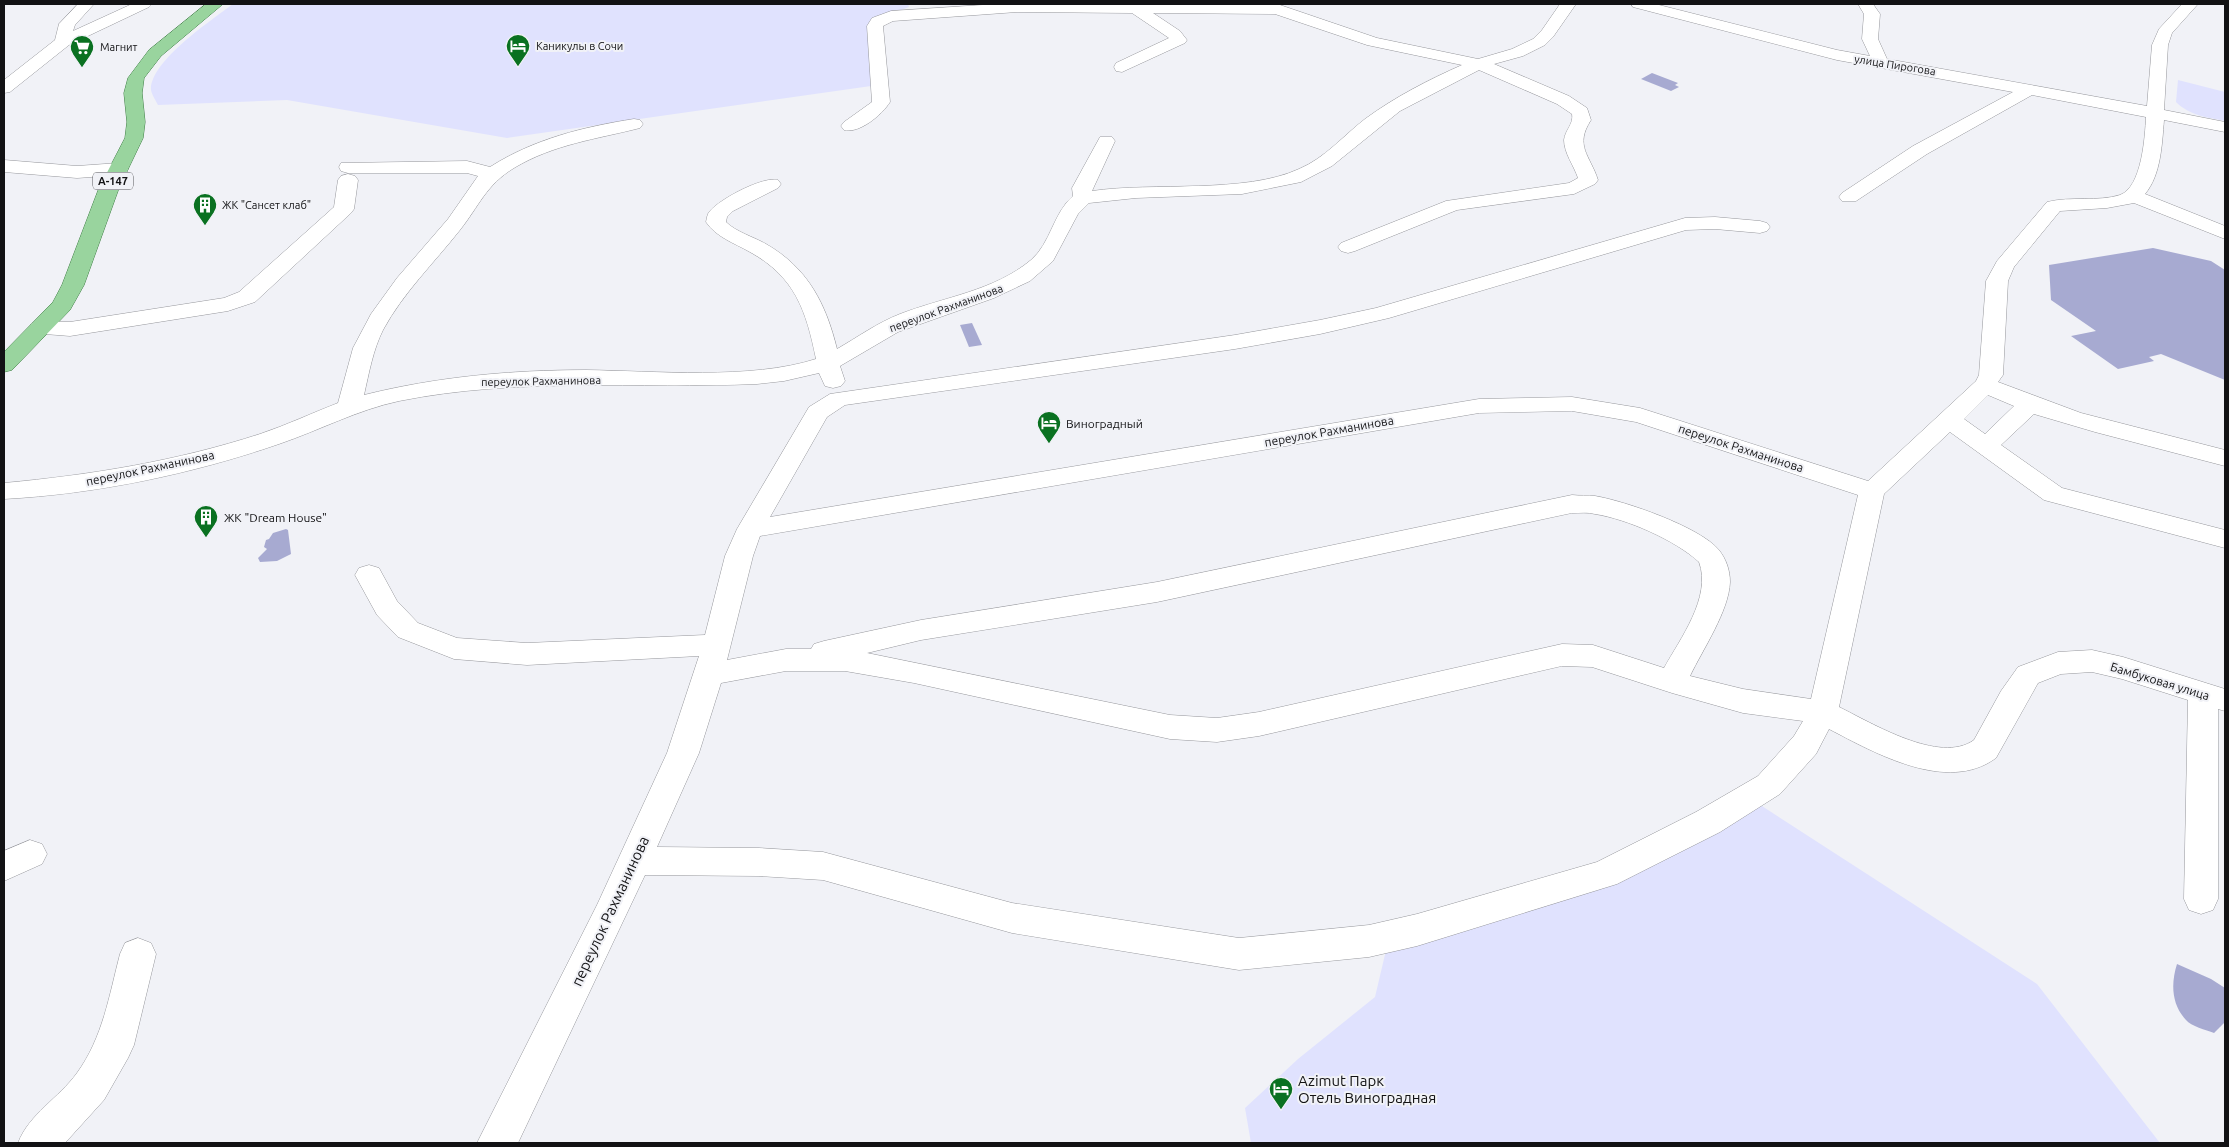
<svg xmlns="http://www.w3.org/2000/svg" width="2229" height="1147" viewBox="0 0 2229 1147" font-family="Ubuntu,sans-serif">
<rect width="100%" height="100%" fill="#f1f2f7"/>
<g fill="#e0e2fe">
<path d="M233,4H908L909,7L872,21L878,85L507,138L287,100L158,105C156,101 152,95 151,90C150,61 212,20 233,4Z"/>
<path d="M2178,80L2225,92V121C2207,117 2190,116 2176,102Z"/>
<path d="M1748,797L2037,984L2160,1143H1251L1245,1108L1298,1059L1375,997L1387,946L1592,882Z"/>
</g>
<g fill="#a7aad1">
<path d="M1652,73L1678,83L1675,85L1679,87L1671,91L1641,79Z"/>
<path d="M2153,248L2211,261L2225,270V380L2161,354L2149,357L2154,361L2118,369L2071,336L2096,331L2051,300L2049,265Z"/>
<path d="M972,323L982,345L969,347L960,325Z"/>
<path d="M286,529L288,530L291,554L277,561L260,562L258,558L267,549L264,547L266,540L269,539L273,533Z"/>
<path d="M2177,964L2211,979L2225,988V1022L2214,1033C2206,1030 2191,1026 2186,1020C2171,1004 2171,983 2177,964Z"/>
</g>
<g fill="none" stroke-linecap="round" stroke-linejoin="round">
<g stroke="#96979c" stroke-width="1">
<g id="minor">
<path d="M78,4H94L75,25L73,31L132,4H152L149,7L69,45L10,92L4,93V80L55,40L59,24Z"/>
<path d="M998,4H1277L1377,38L1478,59L1512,49L1533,39L1542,30L1560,4H1576L1553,37L1545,45L1523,56L1494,64L1569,96L1587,108L1591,120C1574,146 1590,155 1598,180L1595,184L1574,194L1457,210L1355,251L1348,253L1341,251L1338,247L1341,243L1446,201L1569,183L1578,178C1574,166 1564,153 1564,140C1565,130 1574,124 1572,114L1557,104L1479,70L1400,111L1332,166L1301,182L1242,194L1136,198L1089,203L1078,214L1053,261L1030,281L994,298L898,332L840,366L845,381L841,386L833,388L825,386L819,373L784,381L757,384C637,389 518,377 399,401C357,410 320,430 279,444C192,474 96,494 4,499V483C91,475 177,461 260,434C287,425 312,413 338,403L353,348L371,314L397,278L448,219L478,176L467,173H348L341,171L339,167L341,163L467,161L490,167C534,139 583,127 634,119L640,120L643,124L640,128C597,139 554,144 514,168C486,185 479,206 460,230C434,263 403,293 383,330C373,350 369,373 364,395C436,377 511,370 586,370C655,371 751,380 816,359C806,310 795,277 750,252C734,243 716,237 706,222C707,218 707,214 710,211C720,199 763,176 778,180L781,184L778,188L733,211L727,217L726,222C736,232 754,237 766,244C808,268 826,304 837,349C858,337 877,323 900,314C944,297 994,291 1031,260C1051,243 1053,213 1073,196L1072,188L1100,137H1112L1115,141L1092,191C1153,182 1245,194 1299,169C1325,158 1343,136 1365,119C1395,97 1428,80 1462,65L1367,45L1275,14L1153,13L1180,31L1187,40L1185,43L1122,72L1116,71L1114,67L1116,63L1169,38L1132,13L1017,12L893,21L883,26L890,102C882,115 859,134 844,130L841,126L844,122L872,102L867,26L872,18L891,11Z"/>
<path d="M1631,4H1655L1837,50L1870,56L1862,39L1864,14L1858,4H1873L1880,14L1878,39L1887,59L2147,106L2152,45L2159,29L2182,4H2198L2172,33L2168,45L2164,110L2225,122V132L2164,120C2162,144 2161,175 2145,194L2225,226V239L2134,203L2107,208L2060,211L2014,267L2008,281L2003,375L1998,382L2081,413L2225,450V466L2095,432L2034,414L2001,445L2062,488L2225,530V548L2044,500L1950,432L1884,494L1839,707C1872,723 1940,765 1974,740L2001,691L2018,667L2058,652L2092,650L2123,657L2225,689V711L2218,709V899L2213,910L2201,914L2189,910L2184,899L2188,700L2122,679L2092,672L2061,674L2038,683L1996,758C1947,794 1875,753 1829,729L1816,754L1780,794L1720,832L1617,884L1417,946L1369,957L1239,970L1012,933L823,880L759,876L645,875L518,1143H477L597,905L667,753L699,656L527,665L454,659L398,637L377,615L355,575L359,568L369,565L379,568L397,601L418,623L457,638L527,643L705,635L725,556L737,529L809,407L830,394L1235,335L1320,320L1376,308L1685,218L1715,217L1760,221L1767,223L1770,227L1767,231L1760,233L1715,229L1686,230L1389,318L1320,334L1235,349L845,405L827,417L770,517L1479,399L1572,397L1640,408L1868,481L1976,381L1979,375L1986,281L1997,261L2047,202C2071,196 2098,202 2120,195C2142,187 2145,136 2146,117L2032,95L1927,154L1856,201H1842L1839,197L1842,193L1913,146L2013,92L1837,60L1633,7ZM1988,395L2014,406L1985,434L1964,419ZM1572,411L1636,422L1858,495L1811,699L1743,689L1690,676C1703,649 1729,611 1730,582C1730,570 1726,559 1719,550C1700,527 1625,501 1595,496C1587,495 1580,496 1572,495L1157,582L921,620L824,641L814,644L811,649H786L727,660L753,556L760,536L1479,413ZM1572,513C1580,513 1588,512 1595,514C1627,519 1675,540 1699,562C1712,597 1680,639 1664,668L1593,645L1562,644L1259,712L1217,718L1170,715L867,653L921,640L1157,602ZM1562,666L1592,667L1672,693L1743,713L1803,721L1794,736L1758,776L1696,812L1597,862L1417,914L1369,925L1239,938L1012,903L823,852L759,848L657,847L699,753L721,683L786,671H845L914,683L1170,739L1217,742L1259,736Z"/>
<path d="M4,160L77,166L119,163L126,165L128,169L126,173L119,175L77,178L4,172Z"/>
<path d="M348,174L355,176L358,180L354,209L351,213L255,302L228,311L70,336L32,333L29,328L32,323L40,321L70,322L224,298L239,292L334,207L338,180L341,176Z"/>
<path d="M30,840L42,844L47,854L42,864L4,881V851Z"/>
<path d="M138,938L151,943L156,954L134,1045L128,1058L104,1100L65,1143H18C29,1114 59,1098 77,1073C103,1037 109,996 120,954L125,943Z"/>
</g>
</g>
<g stroke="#3e7e44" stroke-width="1">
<path id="major" d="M206,4H223L161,56L144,78L142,93L145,122L143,138L119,188L84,285L70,310L12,370L4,372V352L53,302L62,285L99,188L125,138L127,122L124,93L128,78L149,50Z"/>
</g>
<use href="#minor" fill="#fff" fill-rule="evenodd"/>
<use href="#major" fill="#99d49e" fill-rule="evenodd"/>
</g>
<defs>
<g id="hotel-pin" transform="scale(1.25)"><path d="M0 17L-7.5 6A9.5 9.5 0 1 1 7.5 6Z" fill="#0a7121" stroke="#f1f2f7"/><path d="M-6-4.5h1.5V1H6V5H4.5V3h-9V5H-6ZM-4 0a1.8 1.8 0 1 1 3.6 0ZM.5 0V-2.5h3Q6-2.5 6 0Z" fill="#fff"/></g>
<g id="supermarket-pin" transform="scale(1.25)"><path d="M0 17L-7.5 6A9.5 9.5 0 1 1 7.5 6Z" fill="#0a7121" stroke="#f1f2f7"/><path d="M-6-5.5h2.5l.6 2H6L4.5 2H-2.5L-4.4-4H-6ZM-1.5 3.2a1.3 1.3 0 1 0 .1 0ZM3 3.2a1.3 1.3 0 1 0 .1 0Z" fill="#fff"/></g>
<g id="building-pin" transform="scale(1.25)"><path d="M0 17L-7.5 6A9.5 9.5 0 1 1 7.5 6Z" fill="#0a7121" stroke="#f1f2f7"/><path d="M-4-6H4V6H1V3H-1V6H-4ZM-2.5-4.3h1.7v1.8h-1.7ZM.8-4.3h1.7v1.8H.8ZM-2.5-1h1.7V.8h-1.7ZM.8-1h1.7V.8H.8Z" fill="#fff"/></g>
</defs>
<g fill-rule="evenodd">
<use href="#hotel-pin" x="518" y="46"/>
<use href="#supermarket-pin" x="82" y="47"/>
<use href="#building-pin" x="205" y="205"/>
<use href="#hotel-pin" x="1049" y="423"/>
<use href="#building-pin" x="206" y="517"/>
<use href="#hotel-pin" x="1281" y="1089"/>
</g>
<g text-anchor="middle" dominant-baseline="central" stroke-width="4" stroke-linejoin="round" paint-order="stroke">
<g font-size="11" fill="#121214" stroke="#f1f2f7" text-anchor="start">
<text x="536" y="46">Каникулы в Сочи</text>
<text x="100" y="47">Магнит</text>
<text x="222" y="205">ЖК "Сансет клаб"</text>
</g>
<g font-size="11" fill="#121214" stroke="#f1f2f7">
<text transform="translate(1895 65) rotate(9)">улица Пирогова</text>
<text transform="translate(946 308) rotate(-20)">переулок Рахманинова</text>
<text transform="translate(541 381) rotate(-1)">переулок Рахманинова</text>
</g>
<rect fill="#f1f2f7" stroke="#555558" stroke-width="1" x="93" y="172.5" width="40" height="17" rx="4"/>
<g font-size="11" font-weight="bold" fill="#121214">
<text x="113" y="181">А-147</text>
</g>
<g font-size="12" fill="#121214" stroke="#f1f2f7" text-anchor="start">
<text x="1066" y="423">Виноградный</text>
<text x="224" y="517">ЖК "Dream House"</text>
</g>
<g font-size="12" fill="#121214" stroke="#f1f2f7">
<text transform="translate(1329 431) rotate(-10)">переулок Рахманинова</text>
<text transform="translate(1741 448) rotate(18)">переулок Рахманинова</text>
<text transform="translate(150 468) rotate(-12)">переулок Рахманинова</text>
<text transform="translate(2160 681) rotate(17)">Бамбуковая улица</text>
</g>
<g font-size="15" fill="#121214" stroke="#f1f2f7">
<text transform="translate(610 911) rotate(-65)">переулок Рахманинова</text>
</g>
<g font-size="15" fill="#121214" stroke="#f1f2f7" text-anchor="start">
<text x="1298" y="1080">Azimut Парк<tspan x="1298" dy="17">Отель Виноградная</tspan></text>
</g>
</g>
<rect width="2229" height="1147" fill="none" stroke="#121214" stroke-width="10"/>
</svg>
